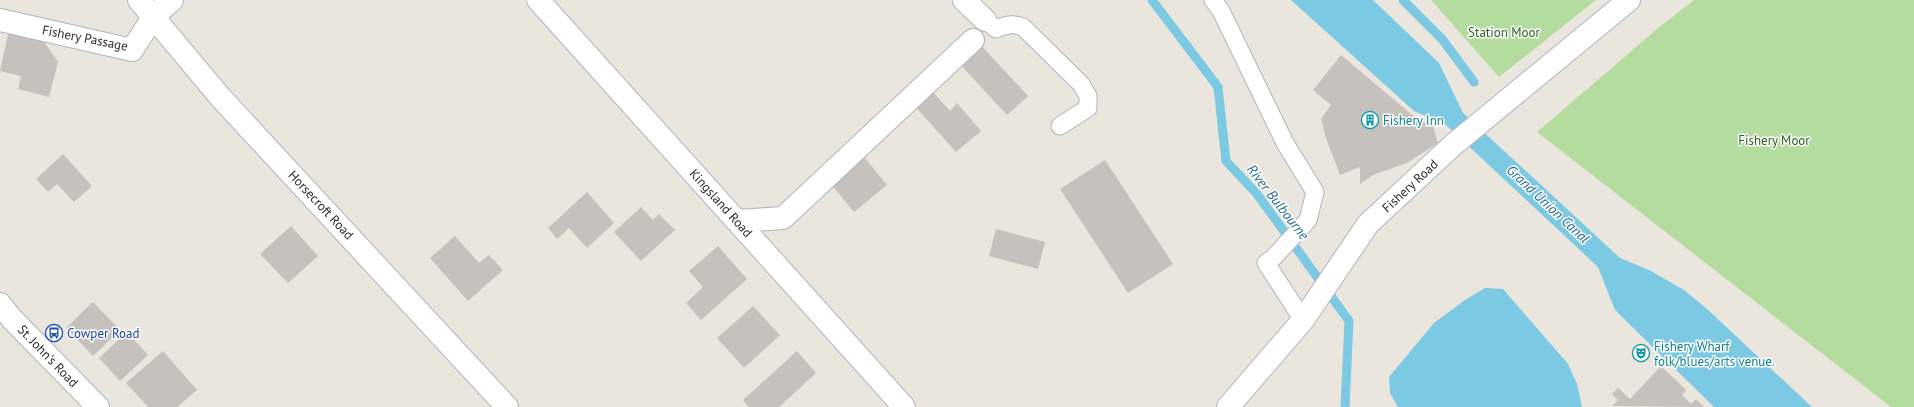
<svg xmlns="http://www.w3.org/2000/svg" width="1914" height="407" viewBox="0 0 1914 407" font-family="'PT Sans',sans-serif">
<rect width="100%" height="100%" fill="#eae5dd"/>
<g fill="#b5dc9f">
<path d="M1431,0H1596L1499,77Z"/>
<path d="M1694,0H1914V407H1891L1537,132L1657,29Z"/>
</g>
<g fill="#7bc9e2">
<path d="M1291,0H1373L1439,63L1463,113L1620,258L1649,270L1684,290L1707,309L1812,407H1714L1615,310L1598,267L1446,125L1414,111Z"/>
<path d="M1485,288L1503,289L1568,364L1577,384L1582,407H1398L1390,393L1389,377L1434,323L1465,300Z"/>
</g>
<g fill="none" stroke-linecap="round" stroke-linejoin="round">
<g stroke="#7bc9e2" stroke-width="9">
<path d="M1152,0L1218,87L1226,161L1257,194L1349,321L1345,407"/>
<path d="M1403,0L1442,39L1474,82"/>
</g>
</g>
<g fill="#c6c1bd">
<path d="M9,30L42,39L58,62L49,97L18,89L21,76L0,71Z"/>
<path d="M978,42L1028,96L1007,115L957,61Z"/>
<path d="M1341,55L1418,120L1433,126L1438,143L1407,163L1373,175L1360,184V167L1340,175L1326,138L1321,119L1331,105L1313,90Z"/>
<path d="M930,89L950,111L957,103L981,131L956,152L913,104Z"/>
<path d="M63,154L92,186L74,202L57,184L48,192L36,179Z"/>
<path d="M864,157L887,185L854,212L831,184Z"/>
<path d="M1105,160L1173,264L1128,293L1060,189Z"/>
<path d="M587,192L614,223L587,248L569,228L557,239L548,228Z"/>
<path d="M641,207L653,220L659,214L675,230L641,261L614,232Z"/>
<path d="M291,226L318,256L288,283L260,254Z"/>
<path d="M996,229L1045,242L1038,269L989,256Z"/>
<path d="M455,236L479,263L489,255L503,270L468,301L430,258Z"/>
<path d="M718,246L747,279L701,320L686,303L703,287L689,271Z"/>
<path d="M93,302L120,330L93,356L66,328Z"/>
<path d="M753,306L780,335L744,368L717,338Z"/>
<path d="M127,332L148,355L120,381L99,358Z"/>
<path d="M163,351L197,390L177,407H148L126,383Z"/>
<path d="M797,351L816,373L779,407H749L743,400Z"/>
<path d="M1661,366L1686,390L1682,395L1691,404L1696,399L1704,407L1612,406L1618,400L1612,394L1618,388L1630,399Z"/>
</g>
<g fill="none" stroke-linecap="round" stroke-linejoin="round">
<g stroke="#b1b4bc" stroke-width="19">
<g id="service">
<path d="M1213,0L1221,11L1285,143L1315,192L1308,220L1274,257L1266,263L1303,320"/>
<path d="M985,20L996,29C1006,25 1013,23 1023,27L1081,84L1088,96V108L1060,126"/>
</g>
</g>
<g stroke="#b1b4bc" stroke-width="24">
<g id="minor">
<path d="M139,0L221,98L507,407"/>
<path d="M538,0L904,407"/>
<path d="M964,0L985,20"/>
<path d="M0,20L132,50L154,16L172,0"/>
<path d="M737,221L783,218L973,40"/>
</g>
</g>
<g stroke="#b1b4bc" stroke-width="24">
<g id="tertiary">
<path d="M0,304L12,319L98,407"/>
<path d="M1228,407L1303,320L1368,224L1453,145L1629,0"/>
</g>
</g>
<use href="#service" stroke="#fff" stroke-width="17"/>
<use href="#minor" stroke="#fff" stroke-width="22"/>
<use href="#tertiary" stroke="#fff" stroke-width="22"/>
</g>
<defs>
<g id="building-ring" transform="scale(0.9)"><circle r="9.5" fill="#fff" stroke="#0f9aa8" stroke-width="1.5"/><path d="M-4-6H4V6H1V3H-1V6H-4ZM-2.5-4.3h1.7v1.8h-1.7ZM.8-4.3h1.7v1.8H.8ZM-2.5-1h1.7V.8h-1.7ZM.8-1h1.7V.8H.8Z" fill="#0f9aa8"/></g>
<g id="bus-ring" transform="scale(0.9)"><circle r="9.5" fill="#fff" stroke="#1a4fb4" stroke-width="1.5"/><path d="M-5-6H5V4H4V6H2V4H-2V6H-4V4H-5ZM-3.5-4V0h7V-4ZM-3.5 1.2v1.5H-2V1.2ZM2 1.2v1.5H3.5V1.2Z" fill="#1a4fb4"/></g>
<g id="theatre-ring" transform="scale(0.9)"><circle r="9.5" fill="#fff" stroke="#0f9aa8" stroke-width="1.5"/><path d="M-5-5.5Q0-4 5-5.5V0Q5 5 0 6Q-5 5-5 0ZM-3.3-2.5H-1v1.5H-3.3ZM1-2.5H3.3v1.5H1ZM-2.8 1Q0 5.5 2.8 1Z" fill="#0f9aa8"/></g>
</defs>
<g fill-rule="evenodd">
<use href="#building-ring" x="1370" y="120"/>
<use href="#bus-ring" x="54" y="333"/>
<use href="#theatre-ring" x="1641" y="353"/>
</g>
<g text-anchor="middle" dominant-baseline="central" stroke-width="3" stroke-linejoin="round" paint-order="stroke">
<g font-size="13" fill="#2f6021" stroke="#fff">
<text x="1504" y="32">Station Moor</text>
<text x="1774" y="140">Fishery Moor</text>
</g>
<g font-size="13" fill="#2a2a2a" stroke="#fff">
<text transform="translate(85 38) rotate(11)">Fishery Passage</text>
<text transform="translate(1410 186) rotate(-43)">Fishery Road</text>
<text transform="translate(721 203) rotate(48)">Kingsland Road</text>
<text transform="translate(321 205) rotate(47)">Horsecroft Road</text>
<text transform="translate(48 356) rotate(46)">St. John's Road</text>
</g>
<g font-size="13" fill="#0d838f" stroke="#fff" text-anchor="start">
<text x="1383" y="120">Fishery Inn</text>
<text x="1654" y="346">Fishery Wharf<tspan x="1654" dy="15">folk/blues/arts venue.</tspan></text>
</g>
<g font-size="13" fill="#164399" stroke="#fff" text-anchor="start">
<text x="67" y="333">Cowper Road</text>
</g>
<g font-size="14" font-style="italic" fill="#1b688d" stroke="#fff">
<text transform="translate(1278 202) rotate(52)">River Bulbourne</text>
<text transform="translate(1548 204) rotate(43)">Grand Union Canal</text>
</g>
</g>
</svg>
